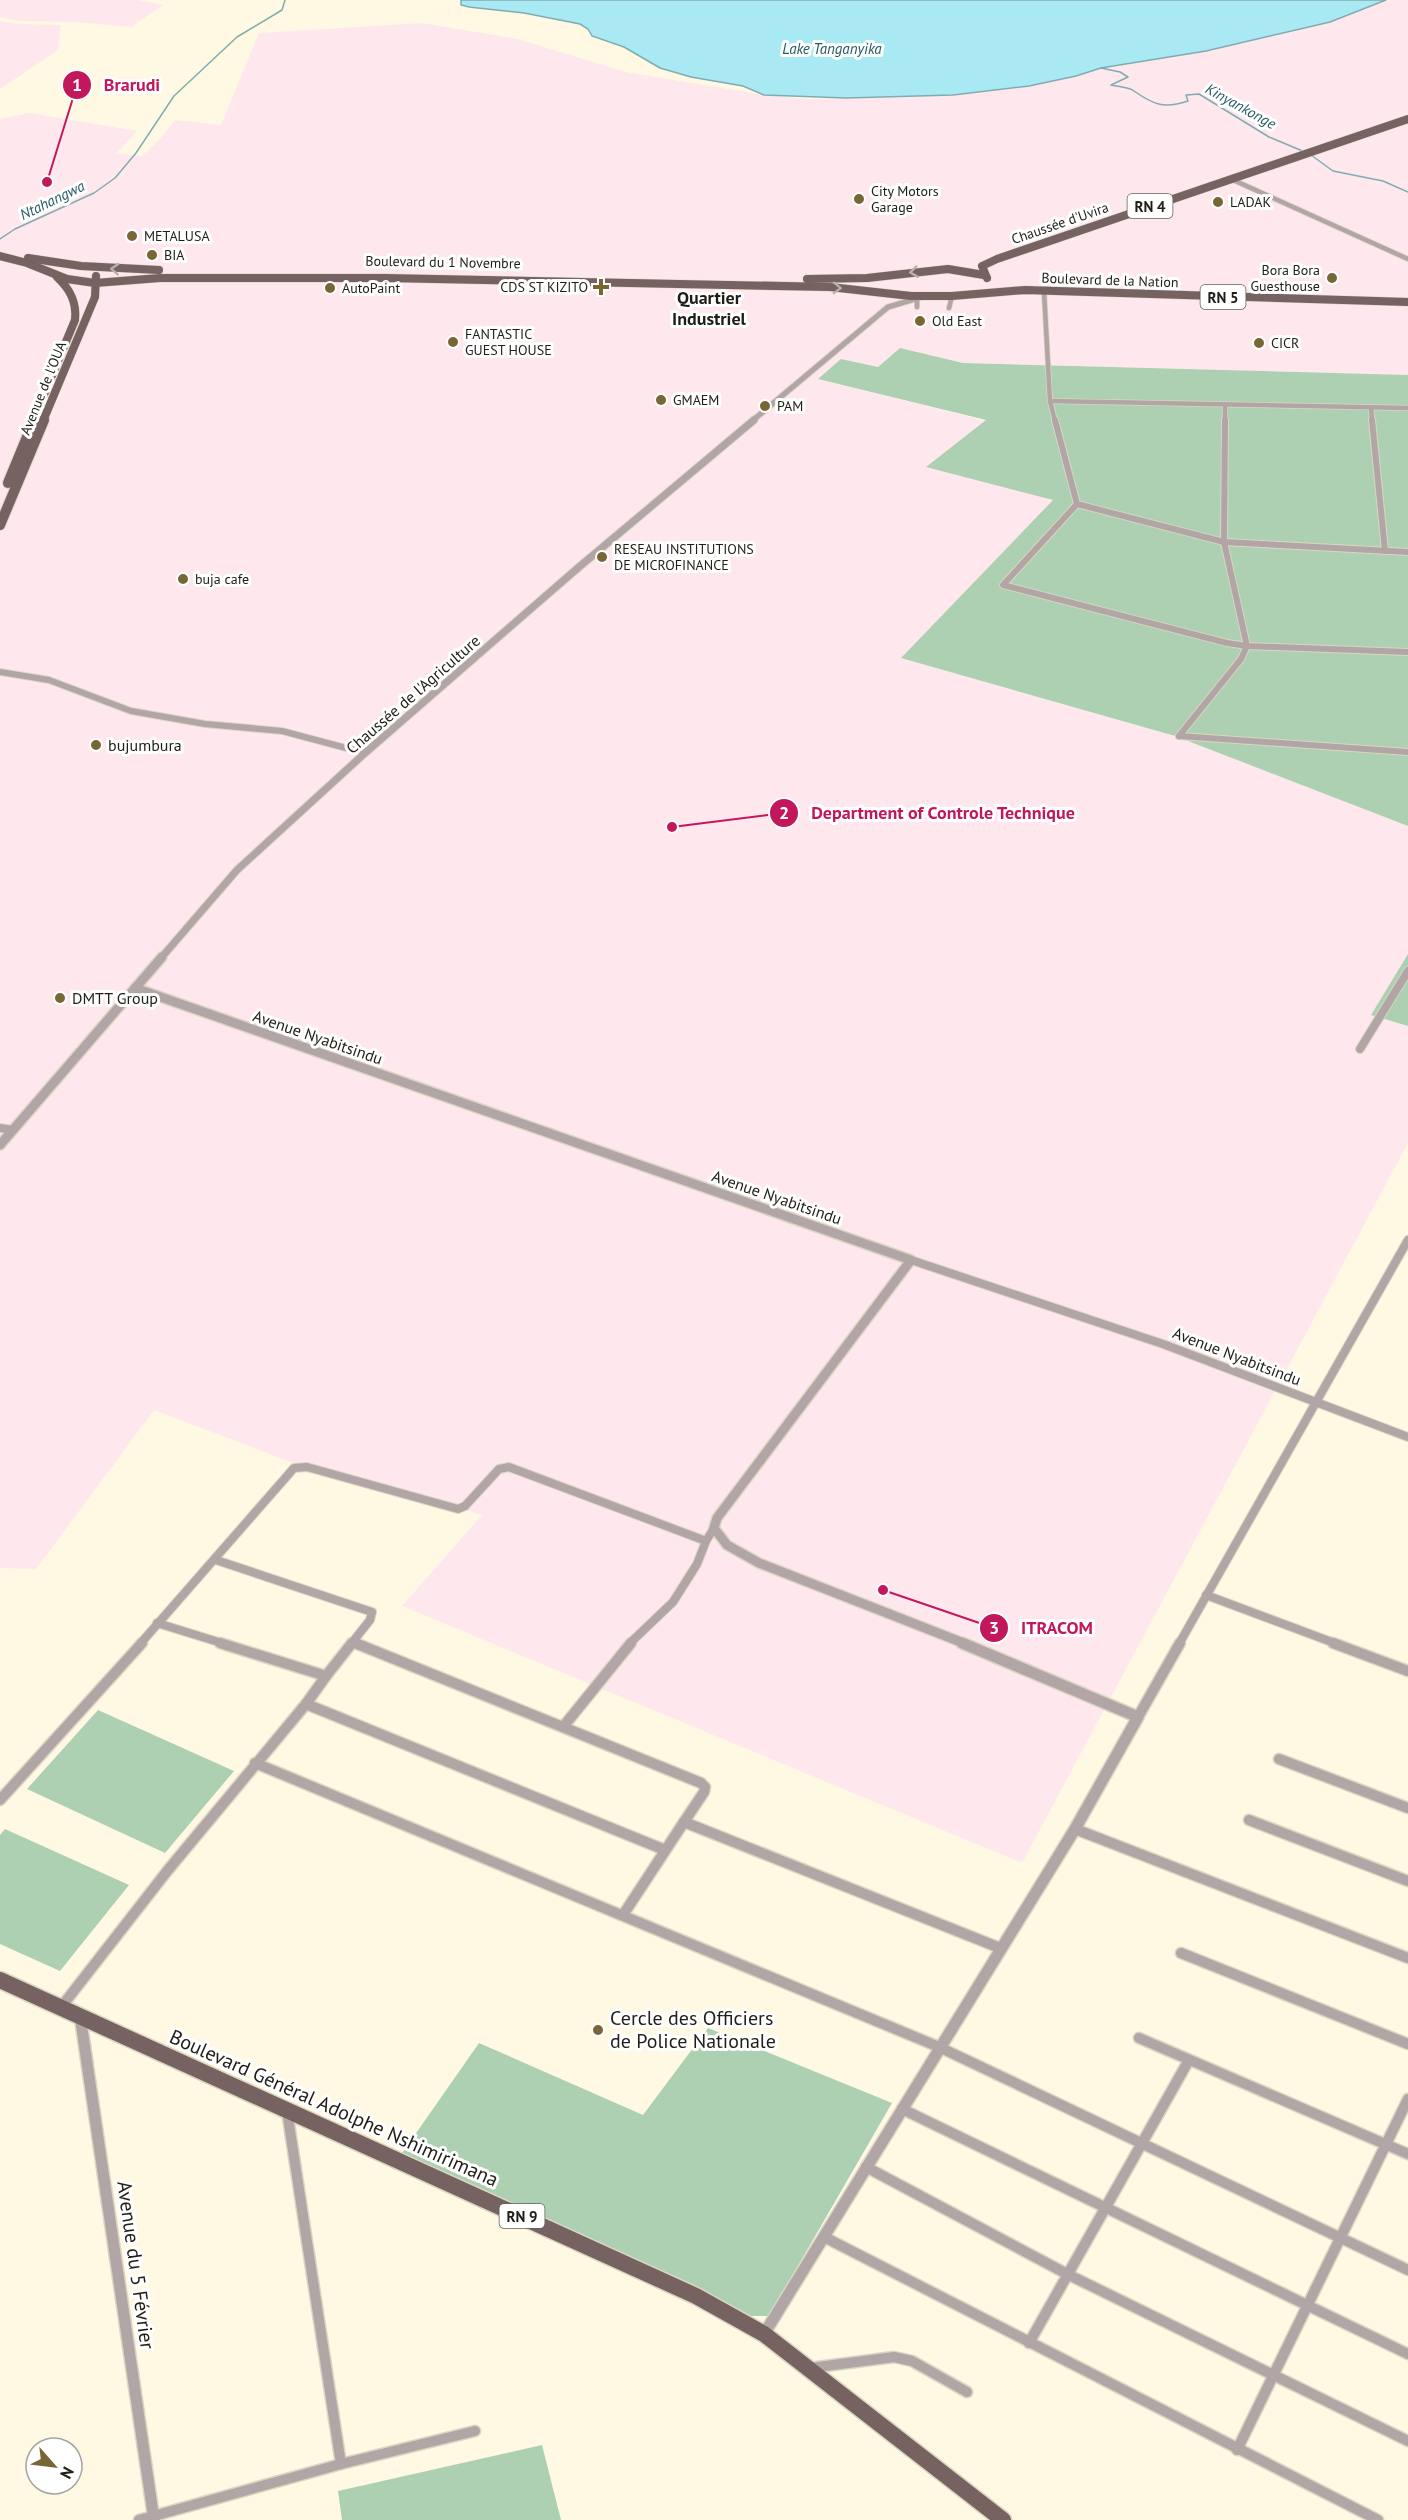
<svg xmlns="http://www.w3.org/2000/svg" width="1408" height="2520" viewBox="0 0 1408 2520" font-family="'PT Sans',sans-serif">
<rect width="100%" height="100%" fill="#fff9e3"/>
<g fill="#fee8ed">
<path d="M0,0H138L163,5L131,27L77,22L20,21L0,17Z"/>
<path d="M1386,0H1408V375L963,363L900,348L878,367L845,360L818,379L986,421L927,466L1053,500L901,658L1175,736L1408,826V954L1371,1015L1408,1026V1143L1022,1863L402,1606L482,1515L288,1461L154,1410L36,1569L0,1568V119L29,113L137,131L117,153L142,156L160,139L175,120L221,125L259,33L422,23L518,39L626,72L764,95L809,99L913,97L1012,89L1076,76L1101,68L1128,62L1206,51L1330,22Z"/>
<path d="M0,21L18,24L61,25L58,50L0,89Z"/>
</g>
<g fill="#add0b2">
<path d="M900,348L963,363L1408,375V826L1175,736L901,658L1053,500L926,467L986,420L818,379L841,359L878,367Z"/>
<path d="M1408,954V1026L1371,1015Z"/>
<path d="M98,1710L234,1771L165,1853L27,1789Z"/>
<path d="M5,1829L129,1885L60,1971L0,1944V1835Z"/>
<path d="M708,2028L892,2103L769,2316H751L398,2159L479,2043L643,2115Z"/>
<path d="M542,2445L561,2520H342L338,2491Z"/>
</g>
<path fill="#a9e9f4" stroke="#80acb1" stroke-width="1.5" d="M461,0H1386L1330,22L1206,51L1101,68L1076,76L1029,86L953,95L846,98L764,95L743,86L691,77L660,68L624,47L592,36L588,29L580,24L524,13L469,7L461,5Z"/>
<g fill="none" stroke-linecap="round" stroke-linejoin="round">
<g stroke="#80acb1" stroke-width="1.5">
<path d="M1101,68L1120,72L1128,77L1111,85C1118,87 1129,87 1134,91C1154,105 1164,109 1188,101L1186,95L1199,94L1269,137L1305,152"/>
<path d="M1311,155L1333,171L1383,181L1408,192"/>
<path d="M0,239L15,229L94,193L115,178L136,153L174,96L237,37L282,10L285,0"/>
</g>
<g stroke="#dbd6c2" stroke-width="6">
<g id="minor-far3">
<path d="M1231,179L1408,259"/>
<path d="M1044,291L1050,401L1055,421"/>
<path d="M917,299V307"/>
<path d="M949,308L952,296"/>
<path d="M1050,401L1408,408"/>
<path d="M1371,407L1372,421"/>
<path d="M1225,421V404"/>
</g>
</g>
<g stroke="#dbd6c2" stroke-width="8">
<g id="minor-far2">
<path d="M1055,420L1077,504L1003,585L1227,643L1247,646L1408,652"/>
<path d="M1372,420L1385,551"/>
<path d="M1077,504L1224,542L1408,552"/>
<path d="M0,672L49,680L131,711L205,724L282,731L365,753"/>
<path d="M1179,736L1241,659L1247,646L1224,542L1225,420"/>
<path d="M1179,736L1408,752"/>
</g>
</g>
<g stroke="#dbd6c2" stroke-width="10">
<g id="minor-far1">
<path d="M1360,1049L1408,971"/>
<path d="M0,1128L13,1130"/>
<path d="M911,1260L1163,1344L1408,1437"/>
<path d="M216,1560L372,1612L370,1620L351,1644"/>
<path d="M1206,1595L1337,1644"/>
<path d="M157,1623L225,1644"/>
<path d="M353,1642L359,1644"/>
<path d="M140,1644L294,1468L307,1467L458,1509L465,1506L499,1469L509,1467L706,1541L714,1528"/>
<path d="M629,1644L673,1602L697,1564L706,1541"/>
<path d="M1179,1644L1408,1240"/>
</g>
</g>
<g stroke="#dbd6c2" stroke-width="13">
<g id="minor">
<path d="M355,1643L701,1783L705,1787L704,1792L684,1822L1000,1948"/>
<path d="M1333,1643L1408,1671"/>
<path d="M326,1676L352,1643"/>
<path d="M306,1704L665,1850"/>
<path d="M1138,1717L1180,1643"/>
<path d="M563,1727L631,1643"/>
<path d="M1279,1759L1408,1808"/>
<path d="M255,1763L939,2047L1408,2270"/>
<path d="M0,1800L142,1643"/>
<path d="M1249,1820L1408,1881"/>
<path d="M1075,1829L1408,1958"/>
<path d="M623,1915L684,1822"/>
<path d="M1181,1953L1408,2044"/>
<path d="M62,2006L168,1870L306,1704L326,1676L220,1643"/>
<path d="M1139,2038L1408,2154"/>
<path d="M902,2109L1408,2354"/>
<path d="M287,2111L341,2464"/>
<path d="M866,2167L1069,2275L1408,2441"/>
<path d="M824,2237L1378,2520"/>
<path d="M1029,2343L1189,2060"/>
<path d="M810,2368L894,2357L912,2361L967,2392"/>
<path d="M1237,2450L1408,2099"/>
<path d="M139,2520L341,2464L475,2431"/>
</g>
</g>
<g stroke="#dbd6c2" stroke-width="7">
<path id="tertiary-far3" d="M752,421L888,307L922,297"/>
</g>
<g stroke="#dbd6c2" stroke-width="9">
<path id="tertiary-far2" d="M161,958L237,870L365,753L579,567L754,420"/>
</g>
<g stroke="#dbd6c2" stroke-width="12">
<g id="tertiary-far1">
<path d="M135,988L911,1260L717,1518L714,1528L727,1545L759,1563L966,1644"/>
<path d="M0,1145L162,957"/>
</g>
</g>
<g stroke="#dbd6c2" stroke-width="14">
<g id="tertiary">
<path d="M80,2015L154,2520"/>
<path d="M764,2334L1075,1829L1138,1717L962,1643"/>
</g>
</g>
<g stroke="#dbd6c2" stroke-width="9">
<g id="primary-far2">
<path d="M0,256L27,263L67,279L95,283L160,278H385L830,287L911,296H952L1025,290L1408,302"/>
<path d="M28,258L81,266L159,270"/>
<path d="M987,278L982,266L997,259L1408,119"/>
<path d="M807,279L867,278L948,269L984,275"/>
<path d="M33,421L75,320C77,302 70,289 57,277"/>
<path d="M43,421L95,297L96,276"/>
</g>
</g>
<g stroke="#dbd6c2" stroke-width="12">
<g id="primary-far1">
<path d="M8,483L34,420"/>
<path d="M0,525L44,420"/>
</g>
</g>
<g stroke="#dbd6c2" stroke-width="19">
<path id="primary" d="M0,1980L696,2296L764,2334L1003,2520"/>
</g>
<use href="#minor-far3" stroke="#b1a6a5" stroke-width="4.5"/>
<use href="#minor-far2" stroke="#b1a6a5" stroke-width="6"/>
<use href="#minor-far1" stroke="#b1a6a5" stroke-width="8"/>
<use href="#minor" stroke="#b1a6a5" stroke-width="10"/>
<use href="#tertiary-far3" stroke="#b1a6a5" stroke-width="5"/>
<use href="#tertiary-far2" stroke="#b1a6a5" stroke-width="7"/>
<use href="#tertiary-far1" stroke="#b1a6a5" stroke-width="9"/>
<use href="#tertiary" stroke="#b1a6a5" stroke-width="11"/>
<use href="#primary-far2" stroke="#756261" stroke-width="8"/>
<use href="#primary-far1" stroke="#756261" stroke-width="10"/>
<use href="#primary" stroke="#756261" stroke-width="16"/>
</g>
<defs><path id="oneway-chevron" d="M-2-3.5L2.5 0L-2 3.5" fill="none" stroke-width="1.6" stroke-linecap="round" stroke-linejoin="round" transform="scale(1.5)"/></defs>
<g stroke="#bab0b0">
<use href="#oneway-chevron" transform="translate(115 269) rotate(-177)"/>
<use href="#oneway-chevron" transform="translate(914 272) rotate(173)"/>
<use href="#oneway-chevron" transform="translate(837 288) rotate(2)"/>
</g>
<g fill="#786735" stroke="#fff" stroke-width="2">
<circle cx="859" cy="199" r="6"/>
<circle cx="1218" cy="202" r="6"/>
<circle cx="132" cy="236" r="6"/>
<circle cx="152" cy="255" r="6"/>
<circle cx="1332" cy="278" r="6"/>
<path d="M598 278h6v6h6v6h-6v6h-6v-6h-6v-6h6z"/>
<circle cx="330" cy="288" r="6"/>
<circle cx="920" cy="321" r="6"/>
<circle cx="453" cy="342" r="6"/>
<circle cx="1259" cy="343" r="6"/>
<circle cx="661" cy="400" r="6"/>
<circle cx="765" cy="406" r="6"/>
<circle cx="602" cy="557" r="6"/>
<circle cx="183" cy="579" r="6"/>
<circle cx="96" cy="745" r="6"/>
<circle cx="60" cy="998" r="6"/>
<circle cx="598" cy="2030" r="6"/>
</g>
<g text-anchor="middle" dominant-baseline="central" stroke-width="6" stroke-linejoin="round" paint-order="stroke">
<g font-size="14" fill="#1f1d15" stroke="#fff" text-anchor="start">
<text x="871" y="191">City Motors<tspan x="871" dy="16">Garage</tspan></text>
<text x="1230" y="202">LADAK</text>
<text x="144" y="236">METALUSA</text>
<text x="164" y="255">BIA</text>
<text x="1320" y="270" text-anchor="end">Bora Bora<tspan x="1320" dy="16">Guesthouse</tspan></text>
<text x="588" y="287" text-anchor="end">CDS ST KIZITO</text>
<text x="342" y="288">AutoPaint</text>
<text x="932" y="321">Old East</text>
<text x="465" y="334">FANTASTIC<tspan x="465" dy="16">GUEST HOUSE</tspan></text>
<text x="1271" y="343">CICR</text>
<text x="673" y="400">GMAEM</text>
<text x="777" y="406">PAM</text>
<text x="614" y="549">RESEAU INSTITUTIONS<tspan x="614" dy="16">DE MICROFINANCE</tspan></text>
<text x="195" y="579">buja cafe</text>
</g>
<g font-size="14" fill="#1f1d15" stroke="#fff">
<text transform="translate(1060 223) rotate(-19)">Chaussée d'Uvira</text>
<text transform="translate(443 262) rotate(1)">Boulevard du 1 Novembre</text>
<text transform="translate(1110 280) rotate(2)">Boulevard de la Nation</text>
<text transform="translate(43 388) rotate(-68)">Avenue de l'OUA</text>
</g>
<g font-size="15" font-style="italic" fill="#245a63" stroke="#fff">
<text x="832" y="48">Lake Tanganyika</text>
<text transform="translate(1241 106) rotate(29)">Kinyankonge</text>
<text transform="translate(52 200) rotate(-26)">Ntahangwa</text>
</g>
<g fill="#fff" stroke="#62615b" stroke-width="1.5">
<rect x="1127.5" y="194" width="45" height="24" rx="4.5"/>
<rect x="1200.5" y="285" width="45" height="24" rx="4.5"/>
<rect x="499.5" y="2204" width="45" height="24" rx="4.5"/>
</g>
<g font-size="15" font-weight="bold" fill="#1f1d15">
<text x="1150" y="206">RN 4</text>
<text x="1223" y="297">RN 5</text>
<text x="522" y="2216">RN 9</text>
</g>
<g font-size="16" fill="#1f1d15" stroke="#fff">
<text transform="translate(413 694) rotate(-41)">Chaussée de l'Agriculture</text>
<text transform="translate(318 1037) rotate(19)">Avenue Nyabitsindu</text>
<text transform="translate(777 1197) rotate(19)">Avenue Nyabitsindu</text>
<text transform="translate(1237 1356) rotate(21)">Avenue Nyabitsindu</text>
</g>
<g font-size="16" fill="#1f1d15" stroke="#fff" text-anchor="start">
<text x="108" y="745">bujumbura</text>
<text x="72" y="998">DMTT Group</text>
</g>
<g font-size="18" font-weight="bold" fill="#1f1d15" stroke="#fff">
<text x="709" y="297">Quartier<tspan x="709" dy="21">Industriel</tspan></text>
</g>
<g font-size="20" fill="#1f1d15" stroke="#fff" text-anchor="start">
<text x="610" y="2018">Cercle des Officiers<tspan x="610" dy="23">de Police Nationale</tspan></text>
</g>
<g font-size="20" fill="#1f1d15" stroke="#fff">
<text transform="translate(334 2108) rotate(24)">Boulevard Général Adolphe Nshimirimana</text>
<text transform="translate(136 2265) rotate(82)">Avenue du 5 Février</text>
</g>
</g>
<path fill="none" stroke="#c2185b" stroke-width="2" d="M47 182L77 85M672 827L784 813M883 1590L994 1628"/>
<g fill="#c2185b" stroke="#fff" stroke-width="2">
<circle cx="47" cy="182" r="6"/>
<circle cx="672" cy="827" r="6"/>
<circle cx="883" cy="1590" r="6"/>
<circle cx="77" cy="85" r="15"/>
<circle cx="784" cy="813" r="15"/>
<circle cx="994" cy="1628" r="15"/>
</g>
<g font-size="18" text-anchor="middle" font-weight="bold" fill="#fff">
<text x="77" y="91">1</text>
<text x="784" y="819">2</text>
<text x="994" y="1634">3</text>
</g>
<g font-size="18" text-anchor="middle" font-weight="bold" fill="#c2185b" stroke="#fff" stroke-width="6" stroke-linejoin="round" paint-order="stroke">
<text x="132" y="91">Brarudi</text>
<text x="943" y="819">Department of Controle Technique</text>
<text x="1057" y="1634">ITRACOM</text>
</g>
<g transform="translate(54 2466) rotate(118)"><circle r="28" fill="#ffffff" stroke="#a5a5a1" stroke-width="1.5"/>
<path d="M0-4.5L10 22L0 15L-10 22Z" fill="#786735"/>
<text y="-9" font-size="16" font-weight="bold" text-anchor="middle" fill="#1f1d15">N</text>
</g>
</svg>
